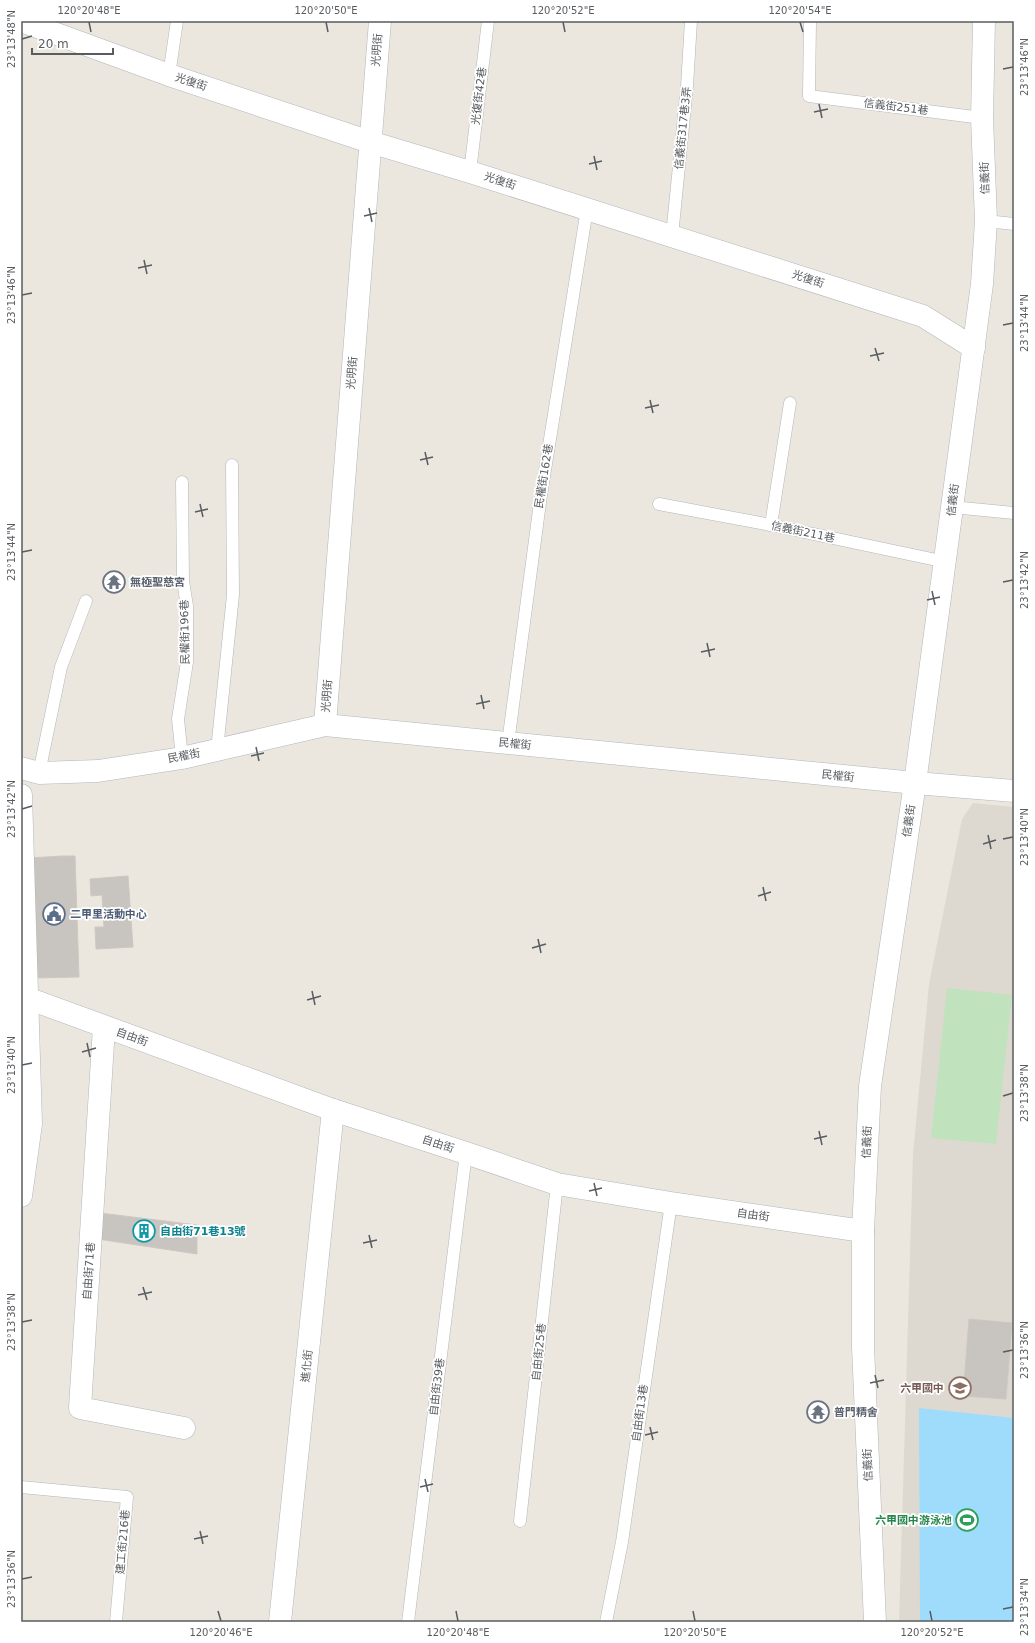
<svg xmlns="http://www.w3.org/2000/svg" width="1035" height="1643" viewBox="0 0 1035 1643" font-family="'DejaVu Sans','Noto Sans TC',sans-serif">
<rect width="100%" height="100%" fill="#ebe7df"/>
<path fill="#ddd9d0" d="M973,803L1014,807V1622H899L913,1154L929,984L962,819Z"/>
<path fill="#c0e2bc" d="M947,988L1012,995L996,1144L931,1138Z"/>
<path fill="#9fdbfb" d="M919,1408L1014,1418V1622H920Z"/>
<g fill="#c8c4bf" stroke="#cfc8be">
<path d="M62,856H75L79,977L33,978L29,858Z"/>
<path d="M128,876L133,947L96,949L95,927H104L102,895L91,896L90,879Z"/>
<path d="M92,1212L197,1225V1254L91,1238Z"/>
<path d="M969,1319L1012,1323L1006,1399L963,1396Z"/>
</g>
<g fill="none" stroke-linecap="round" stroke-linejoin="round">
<g stroke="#b2b6ba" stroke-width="13">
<g id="service">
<path d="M810,21L809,96L982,118"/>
<path d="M169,75L177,21"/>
<path d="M470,172L488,21"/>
<path d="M986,221L1014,224"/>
<path d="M672,236L687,86L691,21"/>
<path d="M659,504L771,525L946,562"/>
<path d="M952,507L1014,513"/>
<path d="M771,525L790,403"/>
<path d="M508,743L541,495L587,209"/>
<path d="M217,750L233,595L232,465"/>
<path d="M182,758L178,719L187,662V606L183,581L182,482"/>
<path d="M39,773L61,667L86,601"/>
<path d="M21,1487L127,1497L116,1622"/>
<path d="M520,1521L557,1184"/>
<path d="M408,1622L466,1153"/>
<path d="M606,1622L622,1542L671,1203"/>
</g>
</g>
<g stroke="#b2b6ba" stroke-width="23">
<g id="minor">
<path d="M21,21L169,75L370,142L470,172L923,316L974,348"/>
<path d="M325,725L380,21"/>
<path d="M21,768L39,773L98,771L182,758L325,725L915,783L1014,791"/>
<path d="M21,795L31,1124L21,1196"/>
<path d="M27,998L333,1110L466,1153L557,1184L671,1203L863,1231"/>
<path d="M104,1027L80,1408L184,1428"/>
<path d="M280,1622L333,1110"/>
<path d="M875,1622L863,1347V1231L870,1086L915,783L982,284L986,221L982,118L984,21"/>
</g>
</g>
<use href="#service" stroke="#fff" stroke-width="12"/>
<use href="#minor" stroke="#fff" stroke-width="22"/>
</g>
<path fill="none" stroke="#585c60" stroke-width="1.5" d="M89,22L91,32M326,22L328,32M563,22L565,32M800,22L803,32M22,39L32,36M1003,69L1013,67M819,104L822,118M814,112L828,109M594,156L597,170M589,164L602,161M369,208L372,222M364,216L377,213M144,260L147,274M138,268L152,265M22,295L32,293M1003,325L1013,323M875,348L879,361M870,356L884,353M650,400L653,413M645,408L659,405M425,452L428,465M420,460L433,457M200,504L203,517M195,512L208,509M22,552L32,550M1003,582L1013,580M932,591L935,605M927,600L940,597M707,643L710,657M701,652L715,649M481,695L484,709M476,704L490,701M256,747L259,761M251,756L264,753M22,809L32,806M988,835L991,849M1003,839L1013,837M983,844L996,840M763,887L766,901M758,896L771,892M538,939L541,953M532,948L546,944M312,991L315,1005M307,1000L321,996M87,1043L90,1057M82,1052L96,1048M22,1065L32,1063M1003,1096L1013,1093M819,1131L822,1145M814,1139L827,1136M594,1183L597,1196M589,1191L602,1188M369,1235L372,1248M363,1243L377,1240M143,1287L147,1300M138,1295L152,1292M22,1322L32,1320M1003,1352L1013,1350M875,1375L878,1388M870,1383L884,1380M650,1427L653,1440M645,1435L658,1432M425,1479L428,1492M420,1487L433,1484M200,1531L203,1544M194,1539L208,1536M22,1579L32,1577M1003,1609L1013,1607M218,1611L221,1621M456,1611L458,1621M693,1611L695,1621M930,1611L932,1621"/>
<defs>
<g id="temple-ring" transform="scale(1.15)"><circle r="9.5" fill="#fff" stroke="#6b7280" stroke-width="1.5"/><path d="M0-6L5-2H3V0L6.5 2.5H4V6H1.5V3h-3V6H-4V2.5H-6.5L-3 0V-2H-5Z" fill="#6b7280"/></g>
<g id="civic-ring" transform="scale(1.15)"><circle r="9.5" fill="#fff" stroke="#5c6f8a" stroke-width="1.5"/><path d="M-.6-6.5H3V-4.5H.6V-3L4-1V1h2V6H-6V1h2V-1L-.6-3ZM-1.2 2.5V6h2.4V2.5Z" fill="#5c6f8a"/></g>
<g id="building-ring" transform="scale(1.15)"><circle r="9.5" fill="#fff" stroke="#0f9aa8" stroke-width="1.5"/><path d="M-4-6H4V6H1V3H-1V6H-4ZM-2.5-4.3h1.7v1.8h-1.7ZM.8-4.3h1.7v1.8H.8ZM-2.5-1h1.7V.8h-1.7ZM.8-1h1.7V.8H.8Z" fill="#0f9aa8"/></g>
<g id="school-ring" transform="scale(1.15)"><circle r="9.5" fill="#fff" stroke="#8d6e63" stroke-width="1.5"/><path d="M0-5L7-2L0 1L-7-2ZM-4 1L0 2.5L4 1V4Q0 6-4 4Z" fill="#8d6e63"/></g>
<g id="stadium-ring" transform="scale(1.15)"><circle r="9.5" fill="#fff" stroke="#2e9e5b" stroke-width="1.5"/><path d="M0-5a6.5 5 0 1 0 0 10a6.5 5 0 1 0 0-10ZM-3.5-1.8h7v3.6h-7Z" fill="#2e9e5b"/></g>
</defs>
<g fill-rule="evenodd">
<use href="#temple-ring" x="114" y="582"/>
<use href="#civic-ring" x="54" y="914"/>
<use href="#building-ring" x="144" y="1231"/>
<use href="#school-ring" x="960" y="1388"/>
<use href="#temple-ring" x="818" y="1412"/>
<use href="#stadium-ring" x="967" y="1520"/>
</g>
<g text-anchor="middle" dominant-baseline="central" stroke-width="3.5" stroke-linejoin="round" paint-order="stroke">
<g font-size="11" fill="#585c60" stroke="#fff">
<text transform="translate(377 50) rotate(-86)">光明街</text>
<text transform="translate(191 82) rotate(18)">光復街</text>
<text transform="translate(479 96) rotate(-83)">光復街42巷</text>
<text transform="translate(896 107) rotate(7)">信義街251巷</text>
<text transform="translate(683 128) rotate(-84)">信義街317巷3弄</text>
<text transform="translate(985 178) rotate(-92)">信義街</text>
<text transform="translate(500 181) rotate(18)">光復街</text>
<text transform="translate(808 279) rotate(18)">光復街</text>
<text transform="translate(352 373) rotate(-86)">光明街</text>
<text transform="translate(544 476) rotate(-81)">民權街162巷</text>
<text transform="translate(953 500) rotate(-83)">信義街</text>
<text transform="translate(803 532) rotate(12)">信義街211巷</text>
<text transform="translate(185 632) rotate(-91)">民權街196巷</text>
<text transform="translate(327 696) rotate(-86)">光明街</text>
<text transform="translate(515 744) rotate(6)">民權街</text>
<text transform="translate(184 756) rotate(-11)">民權街</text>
<text transform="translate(838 776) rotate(6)">民權街</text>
<text transform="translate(909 821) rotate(-81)">信義街</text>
<text transform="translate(132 1037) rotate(20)">自由街</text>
<text transform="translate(867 1142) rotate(-87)">信義街</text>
<text transform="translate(438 1144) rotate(18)">自由街</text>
<text transform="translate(753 1215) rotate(8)">自由街</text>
<text transform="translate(89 1271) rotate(-86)">自由街71巷</text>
<text transform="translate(539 1352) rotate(-84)">自由街25巷</text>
<text transform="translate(307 1366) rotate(-84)">進化街</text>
<text transform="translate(437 1387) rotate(-83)">自由街39巷</text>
<text transform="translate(640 1413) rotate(-82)">自由街13巷</text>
<text transform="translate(868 1465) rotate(-93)">信義街</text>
<text transform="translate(123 1542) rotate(-85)">建工街216巷</text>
</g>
<g font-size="11" font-weight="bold" fill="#5b616d" stroke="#fff" text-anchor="start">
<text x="130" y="582">無極聖慈宮</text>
<text x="834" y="1412">普門精舍</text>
</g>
<g font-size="11" font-weight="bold" fill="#4e5e75" stroke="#fff" text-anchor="start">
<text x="70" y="914">二甲里活動中心</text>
</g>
<g font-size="11" font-weight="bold" fill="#0d838f" stroke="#fff" text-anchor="start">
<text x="160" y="1231">自由街71巷13號</text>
</g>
<g font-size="11" font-weight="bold" fill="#785e54" stroke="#fff" text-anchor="end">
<text x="944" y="1388">六甲國中</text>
</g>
<g font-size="11" font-weight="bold" fill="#27864d" stroke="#fff" text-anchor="end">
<text x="952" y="1520">六甲國中游泳池</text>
</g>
</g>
<rect width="1035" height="1643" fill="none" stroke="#ffffff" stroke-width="44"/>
<path d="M32 48v6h81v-6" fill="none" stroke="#585c60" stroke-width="2"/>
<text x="38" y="48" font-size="12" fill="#585c60" stroke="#ffffff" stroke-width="3" paint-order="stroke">20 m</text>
<rect x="22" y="22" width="991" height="1599" fill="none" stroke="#585c60" stroke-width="1.5"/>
<g font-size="10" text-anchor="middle" fill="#585c60">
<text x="89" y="14">120°20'48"E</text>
<text x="326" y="14">120°20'50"E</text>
<text x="563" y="14">120°20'52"E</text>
<text x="800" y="14">120°20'54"E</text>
<text transform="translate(11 39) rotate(-90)" y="4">23°13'48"N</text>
<text transform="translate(1024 67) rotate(-90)" y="4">23°13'46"N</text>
<text transform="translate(11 295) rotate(-90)" y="4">23°13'46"N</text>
<text transform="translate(1024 323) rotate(-90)" y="4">23°13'44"N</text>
<text transform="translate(11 552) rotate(-90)" y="4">23°13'44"N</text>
<text transform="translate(1024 580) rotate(-90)" y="4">23°13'42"N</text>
<text transform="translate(11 809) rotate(-90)" y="4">23°13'42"N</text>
<text transform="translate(1024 837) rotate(-90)" y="4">23°13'40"N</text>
<text transform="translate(11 1065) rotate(-90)" y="4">23°13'40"N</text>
<text transform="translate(1024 1093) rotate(-90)" y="4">23°13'38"N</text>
<text transform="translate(11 1322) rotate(-90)" y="4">23°13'38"N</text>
<text transform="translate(1024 1350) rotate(-90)" y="4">23°13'36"N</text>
<text transform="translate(11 1579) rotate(-90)" y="4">23°13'36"N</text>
<text transform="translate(1024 1607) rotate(-90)" y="4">23°13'34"N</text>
<text x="221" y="1636">120°20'46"E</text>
<text x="458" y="1636">120°20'48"E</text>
<text x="695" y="1636">120°20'50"E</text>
<text x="932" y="1636">120°20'52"E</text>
</g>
</svg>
